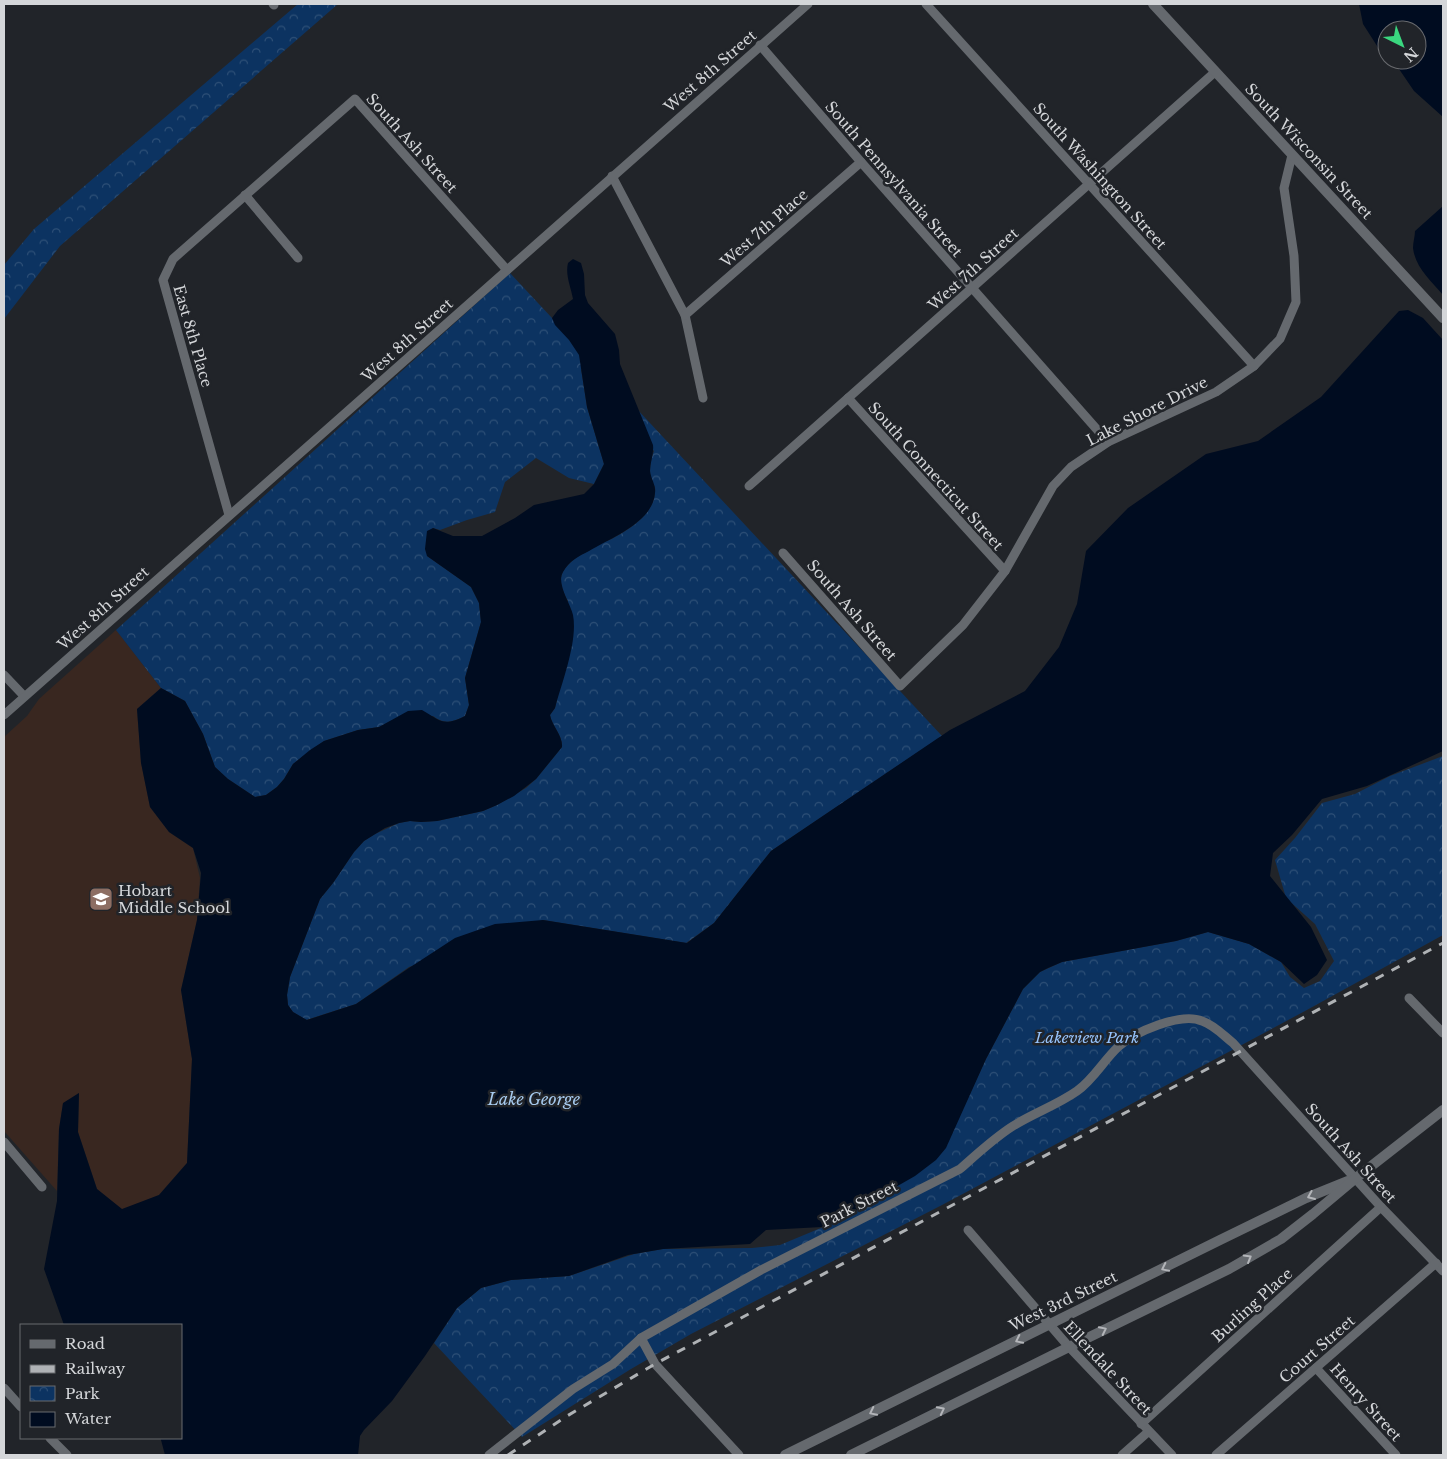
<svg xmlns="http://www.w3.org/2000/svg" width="1447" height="1459" viewBox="0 0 1447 1459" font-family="'Libre Baskerville',serif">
<defs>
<pattern id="park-crowns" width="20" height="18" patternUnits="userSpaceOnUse" patternTransform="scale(1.25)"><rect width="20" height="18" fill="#0c3361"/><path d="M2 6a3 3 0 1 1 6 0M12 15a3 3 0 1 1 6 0" fill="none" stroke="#2e5077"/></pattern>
</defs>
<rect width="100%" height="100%" fill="#212429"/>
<path fill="#392720" d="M116,630L161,688L137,709L141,762L150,807L169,832L193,848L200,878L197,920L181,990L192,1059L187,1163L159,1195L122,1210L97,1189L78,1132L79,1093L63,1104L59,1129L57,1191L4,1131V737L27,716L39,699Z"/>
<g fill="url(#park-crowns)">
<path d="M298,4H338L60,246L4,319V265L34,229Z"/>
<path d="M510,273L942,736L771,851L714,923L686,943L543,920L409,967L356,1004L306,1020L293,1012L288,1005L287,995L290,977L320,899L333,883L354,852L364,841L375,834L399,823L410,821L421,822L437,821L483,811L497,805L526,788L536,779L562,747C563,736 552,726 550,715L555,708L557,700L568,601C557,580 558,572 577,557C585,553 593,548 601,543C605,541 611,540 615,537C632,528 654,513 655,492C656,487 654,486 652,481C648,473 651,459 654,451L581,369L587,407L604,464L594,484L569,478L536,458L505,482L495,512L467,520L440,530L433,528L427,556L471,587L479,603L481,622L465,678L469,705L465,716C453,722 444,725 433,716L393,720L379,727L358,730L324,741L293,764L284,779L277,787L266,795L255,797L228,779L215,767L203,734L185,701L161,688L116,630Z"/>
<path d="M1443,756V935L1305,1011L942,1205L691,1334L631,1369L522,1437L434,1343L457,1308L481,1288L511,1280L569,1276L634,1254L663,1249L752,1248L780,1245L852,1215L967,1100L986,1059L1023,989L1040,972L1062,962L1176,941L1208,932L1249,944L1281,962L1290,977L1304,988L1320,981L1334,961L1315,924L1286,898L1275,860L1295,838L1322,803L1355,794L1390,776Z"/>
</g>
<g fill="#000c20">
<path d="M1359,4H1443V117L1414,91L1399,69L1390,60H1417V30H1387V58L1379,49L1363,24Z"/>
<path d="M1443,206V295C1431,281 1415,267 1413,248C1413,242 1415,236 1415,231Z"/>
<path d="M573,259L581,263L584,274L585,295L588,303L615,334L619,350L620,364L653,445C654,454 650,462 650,471C651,479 656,485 655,493C653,522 611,538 589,551C579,556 569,561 563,572C556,583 570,603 573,615C578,641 562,682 555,708L550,715C552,726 563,736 562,747L536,779L514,796L497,805L483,811L437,821L421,822L410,821L399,823L385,828L364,841L354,852L333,883L320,899L290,977L287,995L288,1005L293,1012L307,1020L356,1004L409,968L455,938L495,924L543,920L687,943L714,923L771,851L950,730L1025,691L1059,647L1077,604L1086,551L1128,508L1206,454L1258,441L1321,397L1399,311L1408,310L1423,318L1443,340V751L1367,786L1322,799L1292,835L1273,853L1270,876L1311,927L1327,960L1317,975L1304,984L1281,962L1249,944L1208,932L1176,941L1062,962L1048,968L1040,972L1023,989L986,1059L946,1148L936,1160L915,1176L880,1196L866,1200L852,1215L822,1227L766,1230L750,1244L663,1249L628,1255L569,1276L511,1280L481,1288L457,1308L425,1356L392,1401L364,1430L360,1436L358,1455H165L161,1440L160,1438H181V1325H64L44,1269L57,1201L59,1129L63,1103L79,1093L78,1132L97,1189L122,1209L159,1195L187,1163L192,1059L181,990L197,920L201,873L193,848L169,832L150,807L141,763L137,709L161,688L185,701L203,734L215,767L228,779L255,797L266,795L277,787L284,779L293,764L310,750L324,741L358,730L379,727L408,711L422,710C441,721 443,727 465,716L469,705L465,678L481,622L479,603L471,587L427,556L425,549L427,531L433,528L453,536H482L515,518L534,505L584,494L594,484L604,464L587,407L579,355L569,340L555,325L552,318L558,310L573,299C571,287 565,275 568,263Z"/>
</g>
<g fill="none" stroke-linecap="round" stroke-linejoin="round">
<g stroke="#65696e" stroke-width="9">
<path d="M273,4L274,5"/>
<path d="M926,4L1254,366"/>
<path d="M760,45L861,162L1108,442"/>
<path d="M612,176L685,315L703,398"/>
<path d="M245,195L298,258"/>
<path d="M685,315L861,162"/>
<path d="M848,398L1005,571"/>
<path d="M749,486L1215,72"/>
<path d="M229,515L163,280L173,259L355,99L507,270"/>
<path d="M783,553L900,686L963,625L1005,571L1053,486L1071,467L1108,442L1216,392L1254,366L1280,339L1296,302L1294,256L1284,188L1292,155"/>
<path d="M4,675L24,696"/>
<path d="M4,715L808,4"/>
<path d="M1409,998L1443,1033"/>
<path d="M4,1142L42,1187"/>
<path d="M968,1230L1069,1347L1172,1455"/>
<path d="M641,1338L655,1364L739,1455"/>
<path d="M1316,1368L1396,1455"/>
<path d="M4,1388L21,1407"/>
<path d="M1141,1424L1381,1207"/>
<path d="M50,1438L67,1455"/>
<path d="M489,1455L573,1389L613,1364L641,1338L761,1270L960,1169C977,1154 994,1138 1013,1126C1034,1113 1057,1105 1077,1091C1093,1080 1104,1060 1118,1047C1134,1032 1181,1012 1202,1021C1214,1025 1223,1035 1233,1043L1381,1207L1443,1271"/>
<path d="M1122,1455L1148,1432"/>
<path d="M1216,1455L1436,1263"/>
</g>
<g stroke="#65696e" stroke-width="10">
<path d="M1153,4L1443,318"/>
<path d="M785,1455L1220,1240L1306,1198L1348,1181"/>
<path d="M851,1455L1069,1347L1229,1269L1281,1239L1313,1214L1356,1178L1443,1110"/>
</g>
<path stroke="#afb2b5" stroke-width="3" stroke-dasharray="9 9" stroke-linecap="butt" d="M508,1455L567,1416L655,1364L1443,943"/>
</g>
<defs><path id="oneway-chevron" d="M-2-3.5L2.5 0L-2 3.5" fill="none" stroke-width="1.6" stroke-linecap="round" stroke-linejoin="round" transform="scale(1.25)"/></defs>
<g stroke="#b3b5b9">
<use href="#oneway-chevron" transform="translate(1311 1196) rotate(157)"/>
<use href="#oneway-chevron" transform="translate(1248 1258) rotate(-30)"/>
<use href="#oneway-chevron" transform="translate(1165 1268) rotate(154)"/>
<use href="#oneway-chevron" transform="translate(1103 1330) rotate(-26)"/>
<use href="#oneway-chevron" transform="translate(1019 1340) rotate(154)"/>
<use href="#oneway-chevron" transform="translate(941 1410) rotate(-27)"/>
<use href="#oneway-chevron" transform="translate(873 1412) rotate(154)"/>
</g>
<defs>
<g id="school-square" transform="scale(1.25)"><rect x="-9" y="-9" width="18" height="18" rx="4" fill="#8d6e63" stroke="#212429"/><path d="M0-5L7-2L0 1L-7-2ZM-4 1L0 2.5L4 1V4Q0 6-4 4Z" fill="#fff"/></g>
</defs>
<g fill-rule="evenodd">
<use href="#school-square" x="101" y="899"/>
</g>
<g text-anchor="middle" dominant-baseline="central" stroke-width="5" stroke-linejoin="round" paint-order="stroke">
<g font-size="15" fill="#d4d6d9" stroke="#212429">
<text transform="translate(710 71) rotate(-41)">West 8th Street</text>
<text transform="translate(412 143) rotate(48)">South Ash Street</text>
<text transform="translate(1309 151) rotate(47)">South Wisconsin Street</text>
<text transform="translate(1100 176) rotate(48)">South Washington Street</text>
<text transform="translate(894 179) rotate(49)">South Pennsylvania Street</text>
<text transform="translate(764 228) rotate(-41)">West 7th Place</text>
<text transform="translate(973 269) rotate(-42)">West 7th Street</text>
<text transform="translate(193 336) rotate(74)">East 8th Place</text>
<text transform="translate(407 340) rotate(-42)">West 8th Street</text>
<text transform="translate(1147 411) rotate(-27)">Lake Shore Drive</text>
<text transform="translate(936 476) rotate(48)">South Connecticut Street</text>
<text transform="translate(103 608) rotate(-42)">West 8th Street</text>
<text transform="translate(852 610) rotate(49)">South Ash Street</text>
<text transform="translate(1351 1153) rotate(48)">South Ash Street</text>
<text transform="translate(859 1204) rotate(-27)">Park Street</text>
<text transform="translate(1063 1301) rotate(-26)">West 3rd Street</text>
<text transform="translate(1252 1305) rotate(-42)">Burling Place</text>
<text transform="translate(1317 1349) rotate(-41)">Court Street</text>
<text transform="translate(1108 1368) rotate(47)">Ellendale Street</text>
<text transform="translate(1366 1402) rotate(48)">Henry Street</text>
</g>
<g font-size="15" fill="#d4d6d9" stroke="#212429" text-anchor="start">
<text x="118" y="890">Hobart<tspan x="118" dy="17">Middle School</tspan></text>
</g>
<g font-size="15" font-style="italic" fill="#96c3fc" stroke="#212429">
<text x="1087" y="1037">Lakeview Park</text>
</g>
<g font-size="16" font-style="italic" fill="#a7cbef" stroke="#212429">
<text x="534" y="1099">Lake George</text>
</g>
</g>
<rect width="1447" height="1459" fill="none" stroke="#d4d6d9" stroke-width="10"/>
<rect x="20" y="1324" width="162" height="115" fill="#212429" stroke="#696b6f"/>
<rect x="30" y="1340" width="25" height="8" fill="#65696e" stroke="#696b6f"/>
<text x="65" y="1349" font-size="15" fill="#d4d6d9">Road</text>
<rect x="30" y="1365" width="25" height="8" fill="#afb2b5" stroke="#696b6f"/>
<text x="65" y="1374" font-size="15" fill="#d4d6d9">Railway</text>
<rect x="30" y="1386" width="25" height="15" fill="url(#park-crowns)" stroke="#696b6f"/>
<text x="65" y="1399" font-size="15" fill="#d4d6d9">Park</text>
<rect x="30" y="1412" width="25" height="15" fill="#000c20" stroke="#696b6f"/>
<text x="65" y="1424" font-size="15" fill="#d4d6d9">Water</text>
<g transform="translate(1402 45) rotate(138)"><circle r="24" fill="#212429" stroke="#696b6f"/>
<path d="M0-4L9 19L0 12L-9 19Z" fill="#3ad77f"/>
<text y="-8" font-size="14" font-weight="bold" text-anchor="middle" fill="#d4d6d9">N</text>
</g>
</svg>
